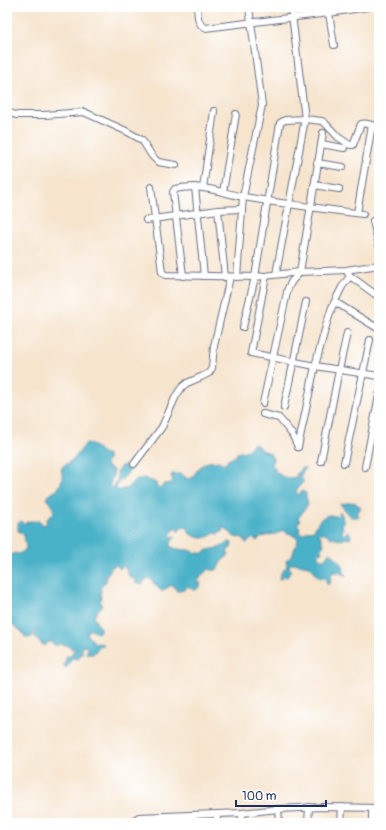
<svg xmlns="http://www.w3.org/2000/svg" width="386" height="830" viewBox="0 0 386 830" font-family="Pangolin,sans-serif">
<rect width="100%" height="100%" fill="#fff"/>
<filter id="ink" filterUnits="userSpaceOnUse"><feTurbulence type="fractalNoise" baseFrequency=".025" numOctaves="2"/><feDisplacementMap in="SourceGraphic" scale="8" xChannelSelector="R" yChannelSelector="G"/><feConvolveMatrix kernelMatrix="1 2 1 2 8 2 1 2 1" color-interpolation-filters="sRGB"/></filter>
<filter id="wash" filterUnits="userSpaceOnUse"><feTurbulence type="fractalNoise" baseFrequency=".012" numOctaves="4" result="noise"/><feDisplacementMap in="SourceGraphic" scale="16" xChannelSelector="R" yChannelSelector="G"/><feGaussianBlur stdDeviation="0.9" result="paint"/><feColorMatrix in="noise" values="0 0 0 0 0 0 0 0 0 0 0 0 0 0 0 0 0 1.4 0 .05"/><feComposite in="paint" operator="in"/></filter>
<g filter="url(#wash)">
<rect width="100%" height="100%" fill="#f6e4cd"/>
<g fill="#4ab1c8" stroke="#327093">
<path d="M86,443C92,443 99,451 105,455L107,454L108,455V460L106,464V466L113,470C114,474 113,477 111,480V482L109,486L111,488L114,486V484L117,480V472L121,466L125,465L129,468L130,470C127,473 124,479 120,480L116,487L118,491L123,489H126C133,482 134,480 144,478C148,481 152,480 156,483L157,487L160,488L164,484L171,483L173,481L171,476L172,474H181L188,479L192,478C194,474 201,465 205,463C207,462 210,462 212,461L213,462L218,461L225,464L227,460C230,460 232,457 235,457L237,453L248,450L251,446L254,443L262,450L270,453L271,456L273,458L272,465L275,468V471L283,477H286L290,478L296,477L297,474L301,468H305V469L301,475V479L304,481L298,488L296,492L298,494H300L302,491L306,493V497L307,498V501L308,504L300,516H299L298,517L300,521L297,525L300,528L299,532L302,534L305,533L307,531L314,530C317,523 322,515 331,515C333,516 335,516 338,516L340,512L342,514L343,521L344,523L342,525L343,528L342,530V533L345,535L347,531H348L350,533L351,537L350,539L345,538L342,540L341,539L338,540L334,537L331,538L325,533H320L319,534L321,537L324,545L320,550L322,551L321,553L320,552L318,554V556L321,559H324L330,552C335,556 338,560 342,564V565L343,566L344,572L347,576L337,572H333L330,579L331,581L329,584H327L326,581V578H320L315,574C314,567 306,564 299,565L296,563L293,564H290L289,565L290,570L291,571L287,577L283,576L281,579H279L281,573L287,566L286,560C297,554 291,551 297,545L296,543L298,541L297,538L289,533H287L283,530C279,533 276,535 271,534L270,535L261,537L257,541L253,538L248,542L246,543L244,539L240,537L238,538L233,536L232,534L224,528L222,529V533L221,532L218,534L215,533C204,540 201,539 190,534L188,529L186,527L182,528L178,532V529L177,528H175L174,530L170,535L171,537L175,536V538L172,541L170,546C176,550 182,549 189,550C193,551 198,554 202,553C204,553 205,551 208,550C215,548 221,549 227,543L230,542L232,543L231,548L229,549L227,552L229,555C227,557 225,558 223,560C217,565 220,574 209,569L203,574L197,583H201L200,586L195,591L188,586C185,590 183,591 177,591L176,588L172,585C169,586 168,588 165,589L163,591H161L154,584L152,580L149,578L145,580L142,585L139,583L138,584L136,583V581L134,580V579L129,576L126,568L123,566L120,569L116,565C112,566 110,571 108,574L106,575V582L104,583L100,588L101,591L100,595L101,597L100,601L102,607L98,610L94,616L97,624L100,626V631L97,633L91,630H89L87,634L89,638L93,640L94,644L98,643L103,644V646L100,647L93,654H88L87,655L86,654L88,648L85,646L82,647V653L78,659L71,658L70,663L67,667H65L63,665L66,661L65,658L68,655L70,657L73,651H76V649H72C67,645 61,642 56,646L51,642H48L46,645H43L39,642L35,637V634L37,631L36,629L32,637L29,638L25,637L22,632L12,624H9L7,623V558L8,556L15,553L17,554C21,553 23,552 26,548L24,535L18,531V523L19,522L21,521L24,524C30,519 33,522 40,521L43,525L45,524L47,522L46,520L54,512L52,505L47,500L46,498L53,492L56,491C61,485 64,477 61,469L65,464H68L70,461L74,459Z"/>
<path d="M354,502L361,507L357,514L360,516L357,517H351L340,504Z"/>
</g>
</g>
<g filter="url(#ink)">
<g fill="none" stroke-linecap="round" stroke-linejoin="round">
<g stroke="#686e85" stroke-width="8">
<g id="street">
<path d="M197,7C198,15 197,24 205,28L329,13L367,7"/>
<path d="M291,7L305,119L322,121L325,123L338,137L350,145H353L361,124C367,122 373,126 379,129"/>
<path d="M328,7L334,45"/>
<path d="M7,112L16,115H44L84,112L126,131L142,140L152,156L158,162L176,165"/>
<path d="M321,144L344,148"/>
<path d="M317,163L343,167"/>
<path d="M314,185L339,189"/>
<path d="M151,187L162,272L165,275L255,277L300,272L346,270L379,265"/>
<path d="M195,187L204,276"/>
<path d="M203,188L214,111"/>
<path d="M223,192L236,114"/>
<path d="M218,210L225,277"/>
<path d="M357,213L372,125"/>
<path d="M146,220L218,210L242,209"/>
<path d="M373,221L379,246"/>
<path d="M348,273L350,276L379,297"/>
<path d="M183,276L173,192L175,189C199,183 222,193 244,197C284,204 323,209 363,214"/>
<path d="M266,276L251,353L315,366L379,376"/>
<path d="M237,277L243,197L262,105L249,7"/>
<path d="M335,302L379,329"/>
<path d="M243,327L255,277L280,123L285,120L305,119L276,274"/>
<path d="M263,403L288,288L292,281L300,272L323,133"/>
<path d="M284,407L306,302"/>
<path d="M263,414L279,418L292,434L298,447"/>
<path d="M298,447L315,366L326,326L332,307L342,287L350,276"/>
<path d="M321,461L339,370L347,333"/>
<path d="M344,463L370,340"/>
<path d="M134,464L162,427L176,396L182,387L187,383L201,377L209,373L212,368L214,346L230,277"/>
<path d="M365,467L379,395"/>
<path d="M372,808V823"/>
<path d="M278,809L279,823"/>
<path d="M242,813L278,809L322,807L379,808"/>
<path d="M217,814V823"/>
<path d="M129,823L139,817L242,813V823"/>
<path d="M308,823L309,807"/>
<path d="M341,823L342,807"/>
</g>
</g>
<use href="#street" stroke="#fff" stroke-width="6"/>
</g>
</g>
<rect width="386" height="830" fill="none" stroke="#fff" stroke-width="24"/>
<path d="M236 800v6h90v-6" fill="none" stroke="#1b2f5e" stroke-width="2"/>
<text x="242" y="800" font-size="12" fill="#1b2f5e" stroke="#ffffff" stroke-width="3" paint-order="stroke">100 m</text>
</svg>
